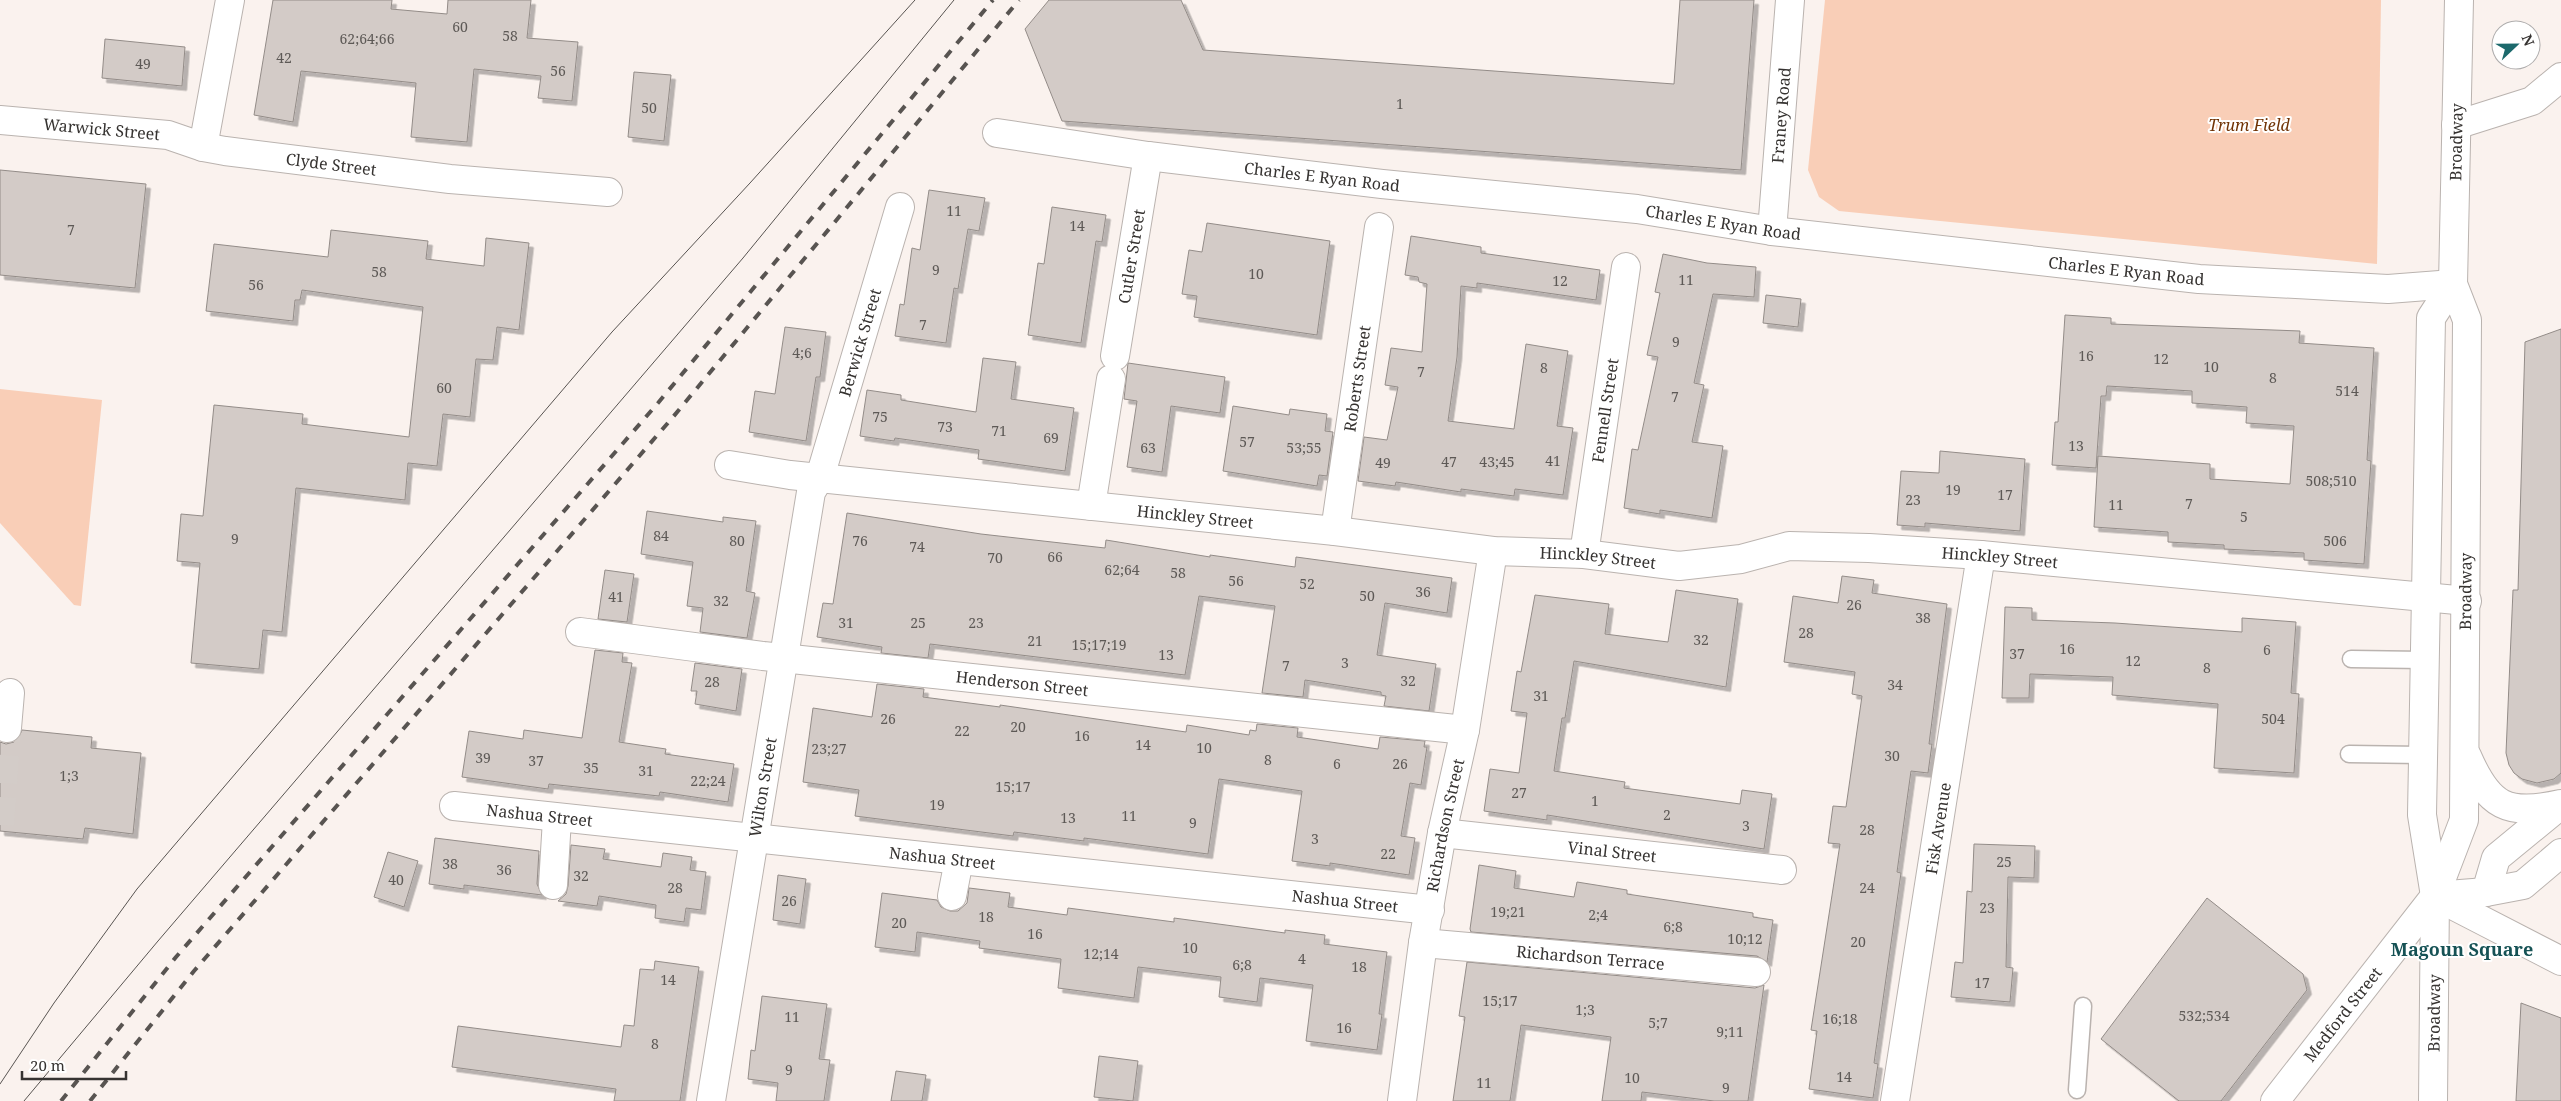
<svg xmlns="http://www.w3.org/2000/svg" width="2561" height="1101" viewBox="0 0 2561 1101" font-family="'Noto Serif',serif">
<defs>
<filter id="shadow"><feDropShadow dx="4.5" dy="4.5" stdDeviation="0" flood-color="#0004"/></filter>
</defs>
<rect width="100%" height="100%" fill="#faf2ee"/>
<g fill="#f9ceb7">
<path d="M1825,0H2381L2377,264L1839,211L1819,197L1808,170Z"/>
<path d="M0,389L102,400L81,606L74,605L0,523Z"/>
</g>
<g fill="#d3cbc7" stroke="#938c88" filter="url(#shadow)">
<path d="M273,0H392L391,9L447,14L448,0H531L527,38L578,42L572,101L538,98L541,76L474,69L467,142L411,137L416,83L301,71L293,122L254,115Z"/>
<path d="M1049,0H1181L1203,50L1674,84L1680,0H1754L1741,170L1062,121L1025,29Z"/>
<path d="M105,39L185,47L182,86L102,78Z"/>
<path d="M634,72L671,75L664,141L628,137Z"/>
<path d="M0,170L146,184L135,288L0,275Z"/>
<path d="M929,190L985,198L979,231L968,229L958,289L954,288L946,343L895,336L900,304L904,305L912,248L920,250Z"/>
<path d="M1052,207L1106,215L1102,242L1096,241L1081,343L1028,335L1038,263L1044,264Z"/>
<path d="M1207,223L1330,241L1317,335L1194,317L1197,296L1182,294L1189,250L1202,252Z"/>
<path d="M331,230L428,241L426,259L484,266L486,238L529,243L519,330L497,327L493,360L476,359L470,417L443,414L437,466L408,463L405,500L296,488L282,632L263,630L259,669L191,663L200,563L177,561L181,514L203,516L214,405L303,414L302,424L409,437L423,307L302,290L300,300H295L293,321L206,311L214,244L328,257Z"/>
<path d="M1411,236L1481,247V253L1600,270L1596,300L1477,283V288L1461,286L1457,357L1448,421L1514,429L1526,344L1568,351L1557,426L1573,428L1563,495L1515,489L1514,496L1461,489V492L1396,482L1395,486L1358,481L1364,437L1387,440L1398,387L1385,385L1391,348L1422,352L1427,284L1419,282L1418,277L1405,275Z"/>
<path d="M1663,254L1707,263L1756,267L1754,297L1713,294L1694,383L1704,385L1692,442L1723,446L1712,518L1660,510V514L1624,508L1632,449L1638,450L1658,357L1647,355L1660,293L1655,292Z"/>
<path d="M1766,295L1801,299L1798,327L1763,323Z"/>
<path d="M2065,315L2111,318V324L2300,331L2299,343L2374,348L2367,460L2371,461L2364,564L2304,560V553L2224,549V545L2168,542V532L2094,527L2098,456L2210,464V479L2290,484L2294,426L2246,423L2247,407L2192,403V391L2107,386L2106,396H2101L2096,468L2052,465L2055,422H2058Z"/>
<path d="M785,327L826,332L820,377H816L806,441L749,432L755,391L775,394Z"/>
<path d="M2561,329V773L2554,779L2537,783L2522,779L2514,773L2509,765L2506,753L2513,590H2518L2525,342Z"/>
<path d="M983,358L1016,362L1011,399L1074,408L1065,471L978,459L979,450L895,438L894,441L860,436L867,390L901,395V400L976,412Z"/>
<path d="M1128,363L1225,377L1220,413L1171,406L1162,472L1127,467L1137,401L1124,399Z"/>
<path d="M1233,406L1289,415L1290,409L1327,414L1325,431L1333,432L1327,476L1319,475L1317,486L1223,471Z"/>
<path d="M1940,451L2025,459L2020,531L1925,523V527L1897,525L1901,471L1939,473Z"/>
<path d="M647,511L723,522V517L756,521L746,591L755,593L747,638L700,632L703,608L687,606L693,562L641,554Z"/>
<path d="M847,513L981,534L1105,548L1106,540L1210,557V555L1295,567L1296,557L1452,578L1447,613L1385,603L1377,655L1436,664L1429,711L1384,706L1386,696L1381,695V692L1305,680L1303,697L1262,693L1275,606L1199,596L1185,675L930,644L928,658L881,653L882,647L817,637L823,603L833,604Z"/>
<path d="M605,570L634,574L627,622L598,619Z"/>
<path d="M1842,576L1874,580L1872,593L1947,604L1929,744H1932L1928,773L1911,771L1897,872L1901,873L1874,1063L1878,1064L1873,1098L1809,1089L1817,1031L1811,1030L1840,844L1828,843L1833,806L1846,807L1862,696L1852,694L1855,672L1784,662L1793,596L1838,603Z"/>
<path d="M1676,590L1738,599L1726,687L1574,661L1565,718H1562L1554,771L1625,782L1624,788L1740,804L1742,790L1772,794L1764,849L1547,815V820L1484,811L1490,769L1519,773L1527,713L1511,711L1517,671L1521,672L1535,595L1609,604L1605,634L1668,642Z"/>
<path d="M2005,607L2032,608V620L2115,623L2242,632V618L2296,622L2291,693L2299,694L2294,773L2214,768L2218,704L2112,695L2113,677L2030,674L2029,698H2002Z"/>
<path d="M595,650L623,653L622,662L632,663L619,742L666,749L665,754L734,764L728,802L660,792L659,796L549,784L548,789L462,777L469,731L523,739L524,730L582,738Z"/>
<path d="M695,663L742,669L736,711L695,704L697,691H691Z"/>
<path d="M877,684L924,689L923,697L1000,707V705L1186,732L1187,725L1249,735L1250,730L1256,731L1257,724L1298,728L1297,737L1378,749L1380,737L1425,741L1424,747H1427L1421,785L1410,783L1401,836L1415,838L1409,875L1330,863V866L1292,861L1302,791L1219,779L1208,854L1084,838V841L1014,832L1013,836L855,816L859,790L803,782L813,708L872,717Z"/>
<path d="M22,730L92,737L91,748L141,753L133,834L85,828L83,839L0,831V742L6,744L14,742L19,737Z"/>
<path d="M435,838L539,851L537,884L542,895L464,885V889L429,884Z"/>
<path d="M1974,844L2035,846L2034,878L2008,877L2006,967L2013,968L2010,1002L1951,997L1955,962L1963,963L1967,891L1972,892Z"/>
<path d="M571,845L605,849L603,859L661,867L663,853L692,857L690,870L706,872L701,910L686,908L684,922L655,918L656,905L599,896L597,906L558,901L566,894L568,886Z"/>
<path d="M388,852L418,861L404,907L374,897Z"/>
<path d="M1479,865L1516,871L1514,888L1574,897L1577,882L1627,890V894L1753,913V917L1773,920L1767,962L1757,956L1471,932L1470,929Z"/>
<path d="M778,875L806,879L800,924L773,920Z"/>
<path d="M969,888L1010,893L1008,907L1067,915L1068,908L1174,922V918L1285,933V930L1325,935L1324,944L1387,952L1379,1014H1382L1377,1050L1306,1041L1313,985L1260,978L1257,1002L1219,997L1221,977L1138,967L1134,998L1058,988L1061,959L979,948L980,941L917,932L915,952L875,947L882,893L937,900L941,907L950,911H958L967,903Z"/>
<path d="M2207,898L2303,974L2307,990L2221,1101H2179L2101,1039Z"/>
<path d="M655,961L699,967L680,1101H614L616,1089L452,1067L458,1026L621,1047L624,1025L634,1026L640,969L654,970Z"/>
<path d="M1467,962L1755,988L1764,985L1748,1101H1714L1642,1092L1641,1101H1602L1611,1037L1521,1025L1510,1101H1453L1465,1017L1459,1016Z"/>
<path d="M762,996L827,1004L819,1059L830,1060L824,1101H776L778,1083L748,1079L751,1050L755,1051Z"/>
<path d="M2521,1003L2561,1018V1101H2516Z"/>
<path d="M1099,1056L1138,1061L1133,1101L1094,1097Z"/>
<path d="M896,1071L926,1075L922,1101H891Z"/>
</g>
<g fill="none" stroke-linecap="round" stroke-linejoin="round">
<path stroke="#d3ccc8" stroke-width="28" stroke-dasharray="28 14" stroke-linecap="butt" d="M0,825L7,728"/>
<g stroke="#bab3af" stroke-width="19">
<g id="service">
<path d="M2351,659L2424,660"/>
<path d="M2349,754L2422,755"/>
<path d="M2077,1090L2083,1006"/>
</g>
</g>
<g stroke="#bab3af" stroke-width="30">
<g id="minor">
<path id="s1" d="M0,120L168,135L203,147L225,151L450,179L608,192"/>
<path d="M2456,125L2532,101L2561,77"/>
<path id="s2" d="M997,133L1148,156L1382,184L1637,209L1772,231L2199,279L2388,289L2453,284"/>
<path d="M203,147L230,0"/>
<path id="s3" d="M1772,231L1790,0"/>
<path id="s4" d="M1115,356L1148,156"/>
<path id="s5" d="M729,465L790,475L1335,531L1493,551L1584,554L1679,566L1741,559L1789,546L1869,548L1981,555L2467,601"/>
<path d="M1091,506L1111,379"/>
<path id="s6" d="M1335,531L1379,227"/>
<path id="s7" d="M1584,554L1626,267"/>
<path id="s8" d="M580,632L763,656L1465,730"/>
<path d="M7,728L10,693"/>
<path id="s9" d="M454,806L1430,910"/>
<path id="s10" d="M1442,833L1782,870"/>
<path d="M553,885L557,819"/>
<path d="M952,896L959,860"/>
<path d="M2435,896L2561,961"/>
<path id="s11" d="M1423,943L1756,972"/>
<path id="s12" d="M711,1101L811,492L820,477L900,207"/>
<path id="s13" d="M1402,1101L1423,943L1442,833L1465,730L1493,551"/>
<path id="s14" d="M1895,1101L1981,555"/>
</g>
</g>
<g stroke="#bab3af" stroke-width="30">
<g id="secondary">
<path d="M2467,756C2489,807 2507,816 2561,804"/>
<path d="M2486,892L2496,858L2558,807"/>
<path d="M2435,896L2486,892L2523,885L2561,853"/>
<path id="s15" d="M2275,1101L2435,896L2464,820L2467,320L2453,284L2459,0"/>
<path id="s16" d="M2433,1101L2435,896L2422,815L2431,318L2453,284"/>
</g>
</g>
<use href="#service" stroke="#fff" stroke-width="16"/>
<use href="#minor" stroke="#fff" stroke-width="28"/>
<use href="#secondary" stroke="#fff" stroke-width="28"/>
<g stroke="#585451" stroke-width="1">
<path d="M0,1084L54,1003L137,889L612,332L750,183L915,0"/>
<path d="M24,1101L158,941L743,258L954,0"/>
</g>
<g stroke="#585451" stroke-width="4" stroke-dasharray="9 9" stroke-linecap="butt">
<path d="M61,1101L176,957L658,403L993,0"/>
<path d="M90,1101L194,971L673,417L1019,0"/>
</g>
</g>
<g text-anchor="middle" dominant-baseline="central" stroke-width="4" stroke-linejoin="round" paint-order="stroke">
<g font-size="14" fill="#5d5956">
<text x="460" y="26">60</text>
<text x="510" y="35">58</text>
<text x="367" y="38">62;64;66</text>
<text x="284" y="57">42</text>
<text x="143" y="63">49</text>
<text x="558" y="70">56</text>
<text x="1400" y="103">1</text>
<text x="649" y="107">50</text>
<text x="954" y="210">11</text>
<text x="1077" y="225">14</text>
<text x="71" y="229">7</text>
<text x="936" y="269">9</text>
<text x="379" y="271">58</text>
<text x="1256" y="273">10</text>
<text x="1686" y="279">11</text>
<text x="1560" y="280">12</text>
<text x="256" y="284">56</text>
<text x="923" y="324">7</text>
<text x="1676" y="341">9</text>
<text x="802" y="352">4;6</text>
<text x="2086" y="355">16</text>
<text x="2161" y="358">12</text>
<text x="2211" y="366">10</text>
<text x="1544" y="367">8</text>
<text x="1421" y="371">7</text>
<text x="2273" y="377">8</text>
<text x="444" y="387">60</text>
<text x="2347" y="390">514</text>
<text x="1675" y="396">7</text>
<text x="880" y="416">75</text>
<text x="945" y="426">73</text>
<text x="999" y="430">71</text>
<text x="1051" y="437">69</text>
<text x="1247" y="441">57</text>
<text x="2076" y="445">13</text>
<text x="1148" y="447">63</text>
<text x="1304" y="447">53;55</text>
<text x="1553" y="460">41</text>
<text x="1449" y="461">47</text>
<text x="1497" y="461">43;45</text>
<text x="1383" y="462">49</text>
<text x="2331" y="480">508;510</text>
<text x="1953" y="489">19</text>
<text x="2005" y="494">17</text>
<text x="1913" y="499">23</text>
<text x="2189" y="503">7</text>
<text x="2116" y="504">11</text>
<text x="2244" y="516">5</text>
<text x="661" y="535">84</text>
<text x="235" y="538">9</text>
<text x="737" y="540">80</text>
<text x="860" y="540">76</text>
<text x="2335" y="540">506</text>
<text x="917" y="546">74</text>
<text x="1055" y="556">66</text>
<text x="995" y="557">70</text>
<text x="1122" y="569">62;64</text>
<text x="1178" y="572">58</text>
<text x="1236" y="580">56</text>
<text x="1307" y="583">52</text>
<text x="1423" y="591">36</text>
<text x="1367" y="595">50</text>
<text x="616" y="596">41</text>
<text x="721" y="600">32</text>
<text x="1854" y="604">26</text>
<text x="1923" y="617">38</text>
<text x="846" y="622">31</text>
<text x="918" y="622">25</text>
<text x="976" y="622">23</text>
<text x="1806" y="632">28</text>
<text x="1701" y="639">32</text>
<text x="1035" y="640">21</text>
<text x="1099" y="644">15;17;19</text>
<text x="2067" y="648">16</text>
<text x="2267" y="649">6</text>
<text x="2017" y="653">37</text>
<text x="1166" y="654">13</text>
<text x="2133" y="660">12</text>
<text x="1345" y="662">3</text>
<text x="1286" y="665">7</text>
<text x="2207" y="667">8</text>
<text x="1408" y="680">32</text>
<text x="712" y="681">28</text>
<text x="1895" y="684">34</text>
<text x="1541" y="695">31</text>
<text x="888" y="718">26</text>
<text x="2273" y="718">504</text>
<text x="1018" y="726">20</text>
<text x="962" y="730">22</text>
<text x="1082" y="735">16</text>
<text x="1143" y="744">14</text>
<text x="1204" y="747">10</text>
<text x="829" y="748">23;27</text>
<text x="1892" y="755">30</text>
<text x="483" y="757">39</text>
<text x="1268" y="759">8</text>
<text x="536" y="760">37</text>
<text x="1337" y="763">6</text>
<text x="1400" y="763">26</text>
<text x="591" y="767">35</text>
<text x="646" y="770">31</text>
<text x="69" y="775">1;3</text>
<text x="708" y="780">22;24</text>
<text x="1013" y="786">15;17</text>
<text x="1519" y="792">27</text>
<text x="1595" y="800">1</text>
<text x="937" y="804">19</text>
<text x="1667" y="814">2</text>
<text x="1129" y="815">11</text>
<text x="1068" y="817">13</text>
<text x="1193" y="822">9</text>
<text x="1746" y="825">3</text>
<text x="1867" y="829">28</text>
<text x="1315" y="838">3</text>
<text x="1388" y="853">22</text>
<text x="2004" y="861">25</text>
<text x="450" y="863">38</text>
<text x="504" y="869">36</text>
<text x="581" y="875">32</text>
<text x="396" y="879">40</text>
<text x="675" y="887">28</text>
<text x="1867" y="887">24</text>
<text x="789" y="900">26</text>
<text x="1987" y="907">23</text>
<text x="1508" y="911">19;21</text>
<text x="1598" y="914">2;4</text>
<text x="986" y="916">18</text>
<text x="899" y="922">20</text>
<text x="1673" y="926">6;8</text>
<text x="1035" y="933">16</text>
<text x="1745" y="938">10;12</text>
<text x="1858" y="941">20</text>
<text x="1190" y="947">10</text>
<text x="1101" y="953">12;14</text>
<text x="1302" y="958">4</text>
<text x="1242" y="964">6;8</text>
<text x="1359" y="966">18</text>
<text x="668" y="979">14</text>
<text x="1982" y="982">17</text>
<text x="1500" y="1000">15;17</text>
<text x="1585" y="1009">1;3</text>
<text x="2204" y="1015">532;534</text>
<text x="792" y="1016">11</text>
<text x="1840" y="1018">16;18</text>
<text x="1658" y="1022">5;7</text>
<text x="1344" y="1027">16</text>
<text x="1730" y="1031">9;11</text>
<text x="655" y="1043">8</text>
<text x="789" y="1069">9</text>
<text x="1844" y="1076">14</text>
<text x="1632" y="1077">10</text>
<text x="1484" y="1082">11</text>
<text x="1726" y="1087">9</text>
</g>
<g font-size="16" fill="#363331" stroke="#fff">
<text stroke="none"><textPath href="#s3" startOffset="116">Franey Road</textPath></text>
<text stroke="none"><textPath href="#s1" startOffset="102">Warwick Street</textPath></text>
<text stroke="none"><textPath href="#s15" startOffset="1022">Broadway</textPath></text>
<text stroke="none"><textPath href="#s1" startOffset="335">Clyde Street</textPath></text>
<text stroke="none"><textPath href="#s2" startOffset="328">Charles E Ryan Road</textPath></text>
<text stroke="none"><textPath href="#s2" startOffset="732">Charles E Ryan Road</textPath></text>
<text stroke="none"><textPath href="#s4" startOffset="101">Cutler Street</textPath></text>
<text stroke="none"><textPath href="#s2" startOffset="1138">Charles E Ryan Road</textPath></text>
<text stroke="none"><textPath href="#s12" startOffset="775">Berwick Street</textPath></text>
<text stroke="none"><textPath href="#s6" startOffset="154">Roberts Street</textPath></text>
<text stroke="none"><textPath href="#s7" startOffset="145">Fennell Street</textPath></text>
<text stroke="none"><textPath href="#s5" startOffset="469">Hinckley Street</textPath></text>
<text stroke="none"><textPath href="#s5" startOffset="874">Hinckley Street</textPath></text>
<text stroke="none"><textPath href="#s5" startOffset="1279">Hinckley Street</textPath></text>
<text stroke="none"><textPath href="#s15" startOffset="570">Broadway</textPath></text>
<text stroke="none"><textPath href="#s8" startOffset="445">Henderson Street</textPath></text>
<text stroke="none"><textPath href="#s12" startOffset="318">Wilton Street</textPath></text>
<text stroke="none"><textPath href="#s9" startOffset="86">Nashua Street</textPath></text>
<text stroke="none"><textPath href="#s13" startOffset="279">Richardson Street</textPath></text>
<text stroke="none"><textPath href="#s14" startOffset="276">Fisk Avenue</textPath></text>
<text stroke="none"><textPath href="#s10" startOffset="171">Vinal Street</textPath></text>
<text stroke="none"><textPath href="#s9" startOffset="491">Nashua Street</textPath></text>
<text stroke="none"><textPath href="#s9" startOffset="896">Nashua Street</textPath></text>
<text stroke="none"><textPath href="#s11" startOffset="168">Richardson Terrace</textPath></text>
<text stroke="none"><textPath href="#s16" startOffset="88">Broadway</textPath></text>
<text stroke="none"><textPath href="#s15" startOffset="110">Medford Street</textPath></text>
</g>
<g font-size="16" font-style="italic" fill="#703305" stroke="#fff">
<text x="2249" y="125">Trum Field</text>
</g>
<g font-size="18" font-weight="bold" fill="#165255" stroke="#fff">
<text x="2462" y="949">Magoun Square</text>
</g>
</g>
<g transform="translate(2516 45) rotate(68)"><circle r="24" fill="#ffffff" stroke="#afadad"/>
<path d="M0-4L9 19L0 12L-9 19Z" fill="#1c696c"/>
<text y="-8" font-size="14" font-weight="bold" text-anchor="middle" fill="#363331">N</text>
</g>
<path d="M22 1071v8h104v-8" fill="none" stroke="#363331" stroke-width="2.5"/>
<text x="30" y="1071" font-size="15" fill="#363331" stroke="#ffffff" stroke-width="4" paint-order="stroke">20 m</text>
</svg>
